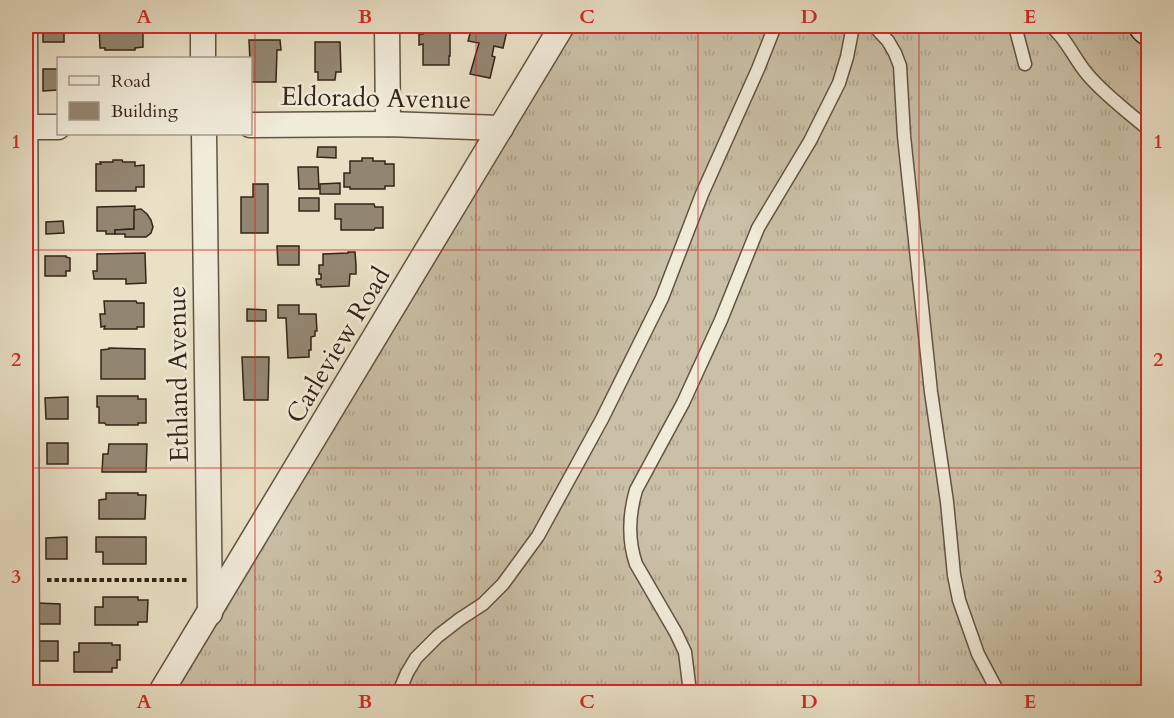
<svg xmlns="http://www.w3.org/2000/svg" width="1174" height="718" viewBox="0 0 1174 718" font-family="Cardo,serif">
<defs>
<pattern id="grass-tufts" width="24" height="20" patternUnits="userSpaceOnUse" patternTransform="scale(1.5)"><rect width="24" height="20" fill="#cac0a7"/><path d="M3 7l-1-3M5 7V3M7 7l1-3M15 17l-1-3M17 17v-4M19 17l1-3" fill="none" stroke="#aea58f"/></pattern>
</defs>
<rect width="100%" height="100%" fill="#e9e0c5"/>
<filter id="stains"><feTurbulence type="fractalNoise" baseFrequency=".00333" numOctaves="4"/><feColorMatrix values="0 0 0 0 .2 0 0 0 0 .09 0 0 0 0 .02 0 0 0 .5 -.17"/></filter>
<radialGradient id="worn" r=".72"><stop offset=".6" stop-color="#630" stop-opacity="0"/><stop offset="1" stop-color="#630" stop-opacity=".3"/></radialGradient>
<path fill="url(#grass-tufts)" stroke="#80725f" stroke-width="1.5" d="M575,26H1127L1148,46V692H172Z"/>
<g fill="#938671" stroke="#352417" stroke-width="1.5">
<path d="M99,26H143V47L135,48V50H105V48H100Z"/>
<path d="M422,26H450V56H449V65H423V44L419,45V34H423Z"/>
<path d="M472,26H510H508L503,48L494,46L492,56L495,57L490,78L470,74L479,43L468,41Z"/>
<rect x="43" y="29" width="21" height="13"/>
<path d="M249,40H280L281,50H277L276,82H251Z"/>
<path d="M315,42H340L341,72H336L335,80H318V72H315Z"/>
<path d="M43,69H58V90L43,91Z"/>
<path d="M318,147H336V158L317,157Z"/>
<path d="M362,158H373V161H385V164H394V186H385V189H350V187H344V173H350V161H362Z"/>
<path d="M113,160H122L123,162H135V166L144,165V187H136V191H96V164H101L100,162H113Z"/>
<path d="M298,167H318L319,189H299Z"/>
<path d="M340,183V194H320V184Z"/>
<path d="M253,184H268V233H241V197H253Z"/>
<rect x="299" y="198" width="20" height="13"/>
<path d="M335,204H374L375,207H383V228H375L374,230H341V219H335Z"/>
<path d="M135,206L134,229L115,230V234H106V231H97V207Z"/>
<path d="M141,209L147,214L151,220L153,227L151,233L146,237H125V234H115V230L134,229V210Z"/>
<path d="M63,221L64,233L46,234V222Z"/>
<path d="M277,246H299V265H278Z"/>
<path d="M348,252H355L356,265V274H350L349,286L323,287H321V285H317L316,279H321V274H319V265H323V254L348,253Z"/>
<path d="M145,253L146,283L126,284V279H94L93,271H97V254Z"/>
<path d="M45,256H66V257L70,258V271H66V276H45Z"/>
<path d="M104,301H136L137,303H144V327H137V329H104L105,326L101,327L100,314H105Z"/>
<path d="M278,305H299V314H316L317,331H315V336L311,337V350H309V357L288,358L286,318H278Z"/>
<path d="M247,309L266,310V321H247Z"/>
<path d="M109,348L145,349V379H101V350L109,349Z"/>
<path d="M242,357H269L268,400H244Z"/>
<path d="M97,396H138V399H146V423H138V425H106L105,423H99V407H97Z"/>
<path d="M68,397V419H46L45,398Z"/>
<rect x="47" y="443" width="21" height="21"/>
<path d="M109,444H147L146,472H102L103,454H108Z"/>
<path d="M106,493H138V495H146L145,519H99V500L106,499Z"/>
<path d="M67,537V559H46V538Z"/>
<path d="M96,537H146V564H103V552H96Z"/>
<path d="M103,597H138V600H148L147,622H138V625H95V607H103Z"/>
<path d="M38,603L60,604V624H38Z"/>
<rect x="38" y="641" width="20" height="20"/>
<path d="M79,643H112V645H120V660H117V668H112V672H74V652H79Z"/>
<rect x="49" y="687" width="36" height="5"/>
</g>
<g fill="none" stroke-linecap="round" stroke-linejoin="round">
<g stroke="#625342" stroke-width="15">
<g id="service">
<path d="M31,26L33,692"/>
<path d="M874,26L888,41L895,53L900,66L904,136L931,392L947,502L954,575L959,600L978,654L998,692"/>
<path d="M1015,26L1025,64"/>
<path d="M1051,26C1067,39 1074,59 1088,75C1105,95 1128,112 1148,129"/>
<path d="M399,692L407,673L416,658L438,636L460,619L483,604L503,584L538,536L602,419L662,298L702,194L758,69L775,26"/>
<path d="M690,692L685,652L676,633L636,564C628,541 629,514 636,490L683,403L721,320L758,228L810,141L839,83L847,57L853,26"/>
</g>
</g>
<g stroke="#625342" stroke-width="27">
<g id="minor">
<path d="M203,26V58"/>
<path d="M387,26L388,124"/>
<path d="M250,125L388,124L501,128"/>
<path d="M26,127H58"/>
<path d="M204,134L210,613"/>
<path d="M161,692L562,26"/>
</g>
</g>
<g stroke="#352417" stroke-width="36">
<path id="secondary" d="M1146,26L1148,28"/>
</g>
<path stroke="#352417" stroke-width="4" stroke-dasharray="4.5 3" stroke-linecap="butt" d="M47,580H188"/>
<use href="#service" stroke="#f1ebd9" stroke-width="12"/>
<use href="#minor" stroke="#f1ebd9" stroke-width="24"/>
<use href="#secondary" stroke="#f1ebd9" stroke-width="33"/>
</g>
<path fill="none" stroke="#d62828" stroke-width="1.5" stroke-opacity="0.55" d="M255,26V692M476,26V692M698,26V692M919,26V692M26,250H1148M26,468H1148"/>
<g text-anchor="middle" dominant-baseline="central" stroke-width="5" stroke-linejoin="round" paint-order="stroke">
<g font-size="26" fill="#352417" stroke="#f1ebd9">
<text transform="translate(376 98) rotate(1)">Eldorado Avenue</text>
<text transform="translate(338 345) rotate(-59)">Carleview Road</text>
<text transform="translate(178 374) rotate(-91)">Ethland Avenue</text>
</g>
</g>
<rect width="1174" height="718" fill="none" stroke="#e9e0c5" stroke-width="66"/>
<rect x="57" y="57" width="195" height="78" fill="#f1ebd9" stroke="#a69b8b" stroke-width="1.5"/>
<rect x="69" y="76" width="30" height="9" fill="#f1ebd9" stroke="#a69b8b" stroke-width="1.5"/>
<text x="111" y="87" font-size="18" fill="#352417">Road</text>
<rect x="69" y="102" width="30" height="18" fill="#938671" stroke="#a69b8b" stroke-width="1.5"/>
<text x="111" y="117" font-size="18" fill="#352417">Building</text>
<rect x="33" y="33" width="1108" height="652" fill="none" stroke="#d62828" stroke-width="2"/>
<g font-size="20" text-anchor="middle" font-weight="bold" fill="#d62828">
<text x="144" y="23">A</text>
<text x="365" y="23">B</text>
<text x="587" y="23">C</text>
<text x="809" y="23">D</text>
<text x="1030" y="23">E</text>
<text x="16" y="148">1</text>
<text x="1158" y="148">1</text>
<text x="16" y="366">2</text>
<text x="1158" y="366">2</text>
<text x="16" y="583">3</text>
<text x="1158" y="583">3</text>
<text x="144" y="708">A</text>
<text x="365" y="708">B</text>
<text x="587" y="708">C</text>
<text x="809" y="708">D</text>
<text x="1030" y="708">E</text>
</g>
<rect width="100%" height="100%" filter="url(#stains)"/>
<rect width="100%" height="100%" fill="url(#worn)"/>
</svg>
